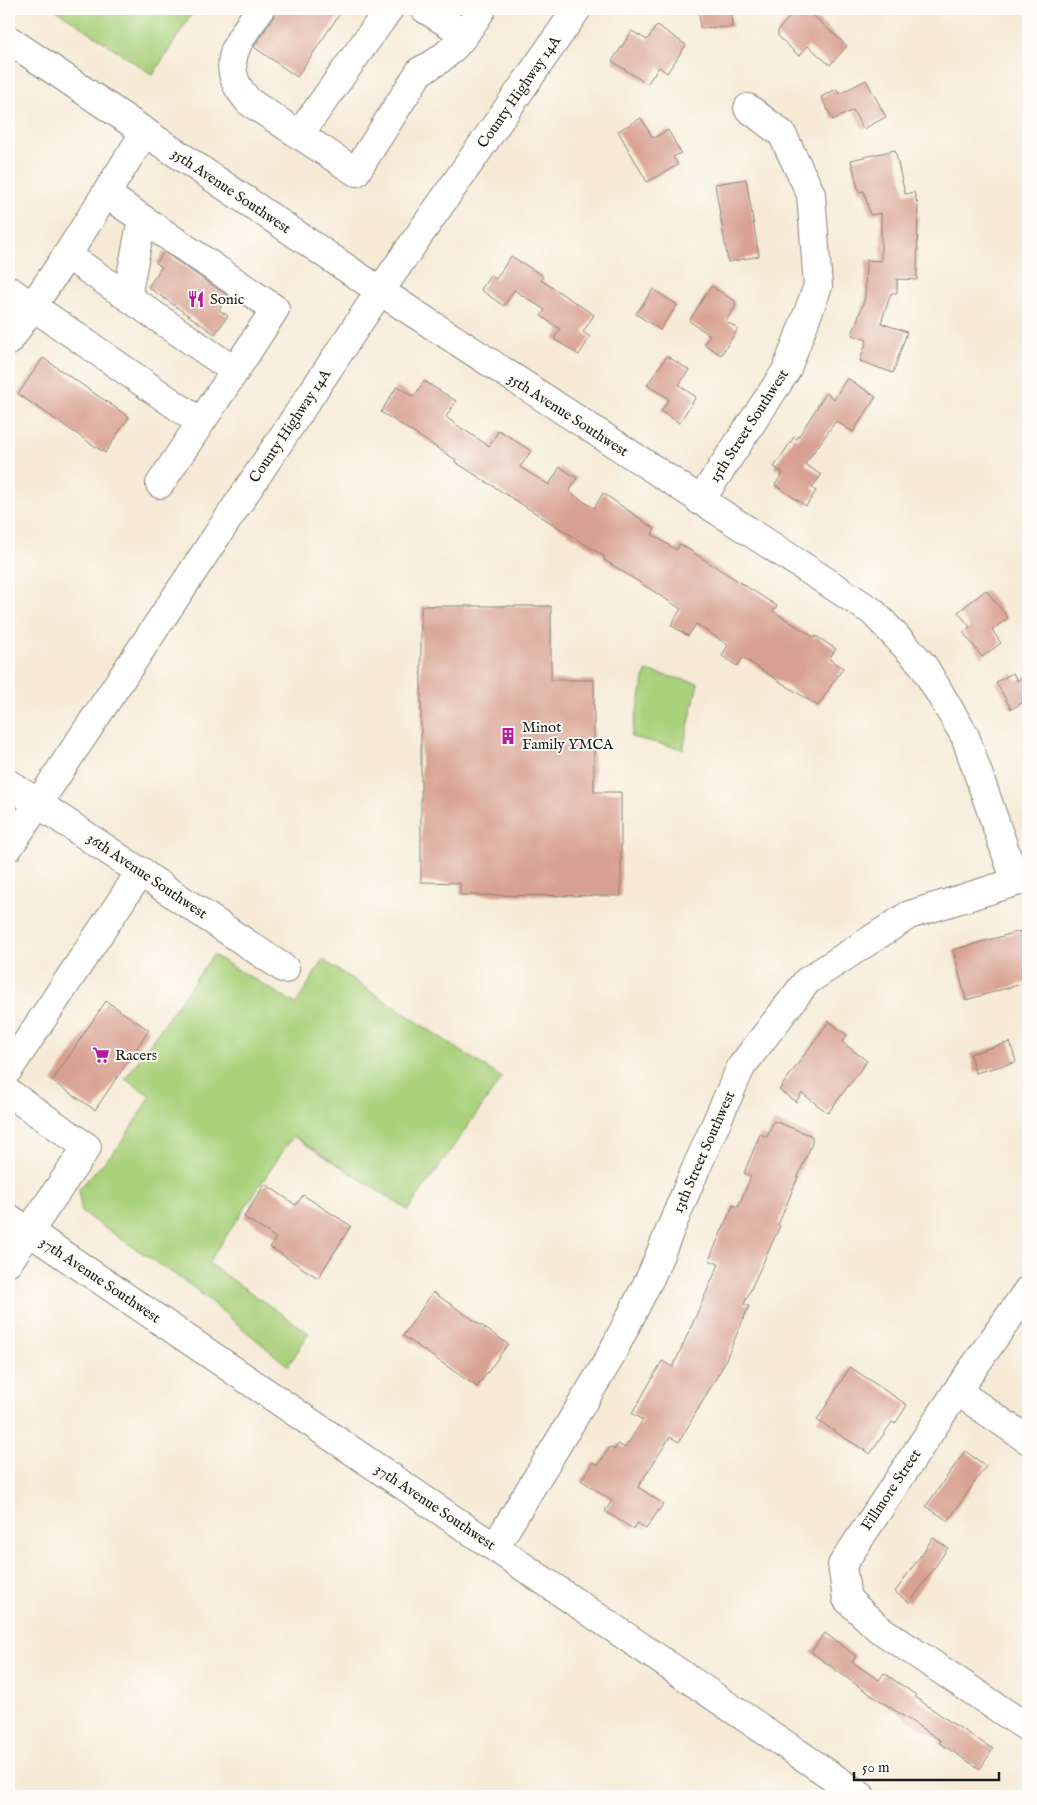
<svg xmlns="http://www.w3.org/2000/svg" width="1037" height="1805" viewBox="0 0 1037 1805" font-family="'IM FELL English',serif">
<rect width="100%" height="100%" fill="#fdfcf7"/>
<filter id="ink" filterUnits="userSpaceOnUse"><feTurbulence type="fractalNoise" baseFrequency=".02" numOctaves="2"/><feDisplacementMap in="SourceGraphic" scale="10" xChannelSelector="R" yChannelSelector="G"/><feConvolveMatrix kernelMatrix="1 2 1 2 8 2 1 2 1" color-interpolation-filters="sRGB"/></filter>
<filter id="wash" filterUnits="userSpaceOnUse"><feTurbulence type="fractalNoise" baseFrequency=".0096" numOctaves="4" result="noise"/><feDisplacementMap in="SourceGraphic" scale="20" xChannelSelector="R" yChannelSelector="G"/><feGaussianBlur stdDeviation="1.12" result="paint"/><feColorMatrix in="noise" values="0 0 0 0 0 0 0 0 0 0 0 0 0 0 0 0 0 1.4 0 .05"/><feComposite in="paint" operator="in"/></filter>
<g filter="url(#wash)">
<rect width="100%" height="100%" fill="#f6ead6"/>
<g fill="#aad17b" stroke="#63764c">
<path d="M55,9H195L153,75Z"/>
<path d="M646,671L698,683L683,749L631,737Z"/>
<path d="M213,955L296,1004L323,960L502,1078L408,1210L293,1136L208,1263L309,1333L288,1366L193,1287L81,1212L79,1189L119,1146L151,1096L125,1079Z"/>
</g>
<g id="blocks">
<g fill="#d8a092">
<path d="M275,9H343L297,77L254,47L273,18Z"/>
<path d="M699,9H731L732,27L700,28Z"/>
<path d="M797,9H806L847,46L830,65L808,46L799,56L778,36V30Z"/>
<path d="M657,25L686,45L667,73L659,67L647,84L612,61L632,31L647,40Z"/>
<path d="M866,80L886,117L863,129L853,110L833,120L821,97L836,89L839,94Z"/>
<path d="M641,118L653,138L668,130L681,153L673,157L678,165L647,182L618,131Z"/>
<path d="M895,150L905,194L914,192L918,206L917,280L897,279V293H891L881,323L907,332L893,373L860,361L867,340L852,335L865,298L866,260L881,261V213L870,215L864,191L859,192L851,160Z"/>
<path d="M746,179L759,256L728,262L715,184Z"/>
<path d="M164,252L228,296L219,310L228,316L215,334L148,287L162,267L156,263Z"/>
<path d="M511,256L543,276L541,280L594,315L583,332L590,337L579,355L554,339L560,329L541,316L545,310L514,290L504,306L481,290L490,275L496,279Z"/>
<path d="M711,286L735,301V307L726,321L738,329L721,355L704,344L710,335L689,321Z"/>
<path d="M653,289L677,305L660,330L636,314Z"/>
<path d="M667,356L689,370L679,385L696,397L679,423L661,411L669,399L647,385Z"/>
<path d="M43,358L129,417L105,453L18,394Z"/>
<path d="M847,378L876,397L853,432L836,421L805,464L821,475L812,488L816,491L806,506L775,485L783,473L774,467L794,437L797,439L826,393L834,399Z"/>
<path d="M424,381L456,401L446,417L461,428L489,446L499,430L531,451L520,467L549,485L560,467L577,478L569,492L594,508L603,493L655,529L652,534L676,550L680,544L777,606L773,611L815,638L816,636L836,649L829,659L843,668L818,706L743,658L737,666L722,656L728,645L696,624L688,636L671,625L681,609L603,559L605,557L455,462L456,460L381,412L397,386L414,397Z"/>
<path d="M986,590L1008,618L992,630L1001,643L982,657L963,632L970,627L958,612Z"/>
<path d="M421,606H551V680H594V792H621V896L460,895V883L421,882Z"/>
<path d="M1013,673L1017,681L1028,674V700L1011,709L996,682Z"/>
<path d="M1028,929V982L966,1000L953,950Z"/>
<path d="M106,1001L149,1030L95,1110L52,1081Z"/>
<path d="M829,1021L847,1035L842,1042L867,1061L828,1113L802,1093L796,1102L779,1090Z"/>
<path d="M1010,1042L1016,1062L975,1073L970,1054Z"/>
<path d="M774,1121L812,1136V1143L778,1225L780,1226L744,1304L749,1306L723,1366L679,1442L670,1437L638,1487L663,1504L646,1529L638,1523L633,1529L605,1511L612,1501L581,1480L593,1462L598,1465L610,1447L614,1450L618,1444L625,1448L643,1420L632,1414L662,1361L673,1367L719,1264L709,1260L733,1205L738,1207L751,1176L744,1173L760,1134L767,1137Z"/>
<path d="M265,1184L296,1205L303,1195L351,1226L318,1278L270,1247L276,1238L244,1217Z"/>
<path d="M433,1292L508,1344L477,1387L403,1336Z"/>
<path d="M850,1367L907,1405L895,1424L892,1422L870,1454L817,1420Z"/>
<path d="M965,1451L986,1466L948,1521L926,1506Z"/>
<path d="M933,1538L948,1548L910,1603L895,1592Z"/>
<path d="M825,1633L856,1656L852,1662L879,1680L884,1673L916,1695L915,1697L952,1723L993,1749L980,1769L939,1743L941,1741L858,1686L811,1652Z"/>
</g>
</g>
</g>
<g filter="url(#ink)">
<use href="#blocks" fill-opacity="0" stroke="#898379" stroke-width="1"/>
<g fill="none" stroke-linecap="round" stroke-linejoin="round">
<g stroke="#898379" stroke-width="30">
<g id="minor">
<path d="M260,9C245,33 222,55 237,85C240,91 245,96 248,101L356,172L420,71C451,57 464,36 482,9"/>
<path d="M425,9L465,34"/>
<path d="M9,40L380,291L873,612L923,665L965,736L1016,882"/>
<path d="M299,135L389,9"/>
<path d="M106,194L275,309L235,371L67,255L145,132"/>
<path d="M9,290L200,422"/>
<path d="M127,296L142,219"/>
<path d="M9,341L67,255"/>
<path d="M160,484L235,371"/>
<path d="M700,501L786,371L818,286L811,194L782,134L748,108"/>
<path d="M9,784L285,969"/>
<path d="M9,1069L141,871"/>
<path d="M9,1093L87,1147L9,1261"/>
<path d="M1028,1290L957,1391L842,1565L847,1599L878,1628L1028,1728"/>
<path d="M957,1391L1028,1440"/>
<path d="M495,1547L608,1361L651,1276L690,1182L741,1067L807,981L909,915L1028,878"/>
</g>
</g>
<g stroke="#898379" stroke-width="30">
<g id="major">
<path d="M9,847L380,291L577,9"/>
<path d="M9,1218L861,1796"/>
</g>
</g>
<use href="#minor" stroke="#fff" stroke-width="28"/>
<use href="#major" stroke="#fff" stroke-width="28"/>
</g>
</g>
<defs>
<g id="restaurant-bare" transform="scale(1.35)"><path d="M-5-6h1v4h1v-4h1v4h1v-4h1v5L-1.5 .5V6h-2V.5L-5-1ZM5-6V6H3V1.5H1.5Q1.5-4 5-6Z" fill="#b5179e" stroke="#fdfcf7" stroke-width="2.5" paint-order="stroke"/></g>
<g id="building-bare" transform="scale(1.35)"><path d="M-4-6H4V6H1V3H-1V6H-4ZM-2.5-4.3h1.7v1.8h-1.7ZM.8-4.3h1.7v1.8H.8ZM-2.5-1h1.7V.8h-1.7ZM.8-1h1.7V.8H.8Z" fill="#b5179e" stroke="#fdfcf7" stroke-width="2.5" paint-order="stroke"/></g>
<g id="supermarket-bare" transform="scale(1.35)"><path d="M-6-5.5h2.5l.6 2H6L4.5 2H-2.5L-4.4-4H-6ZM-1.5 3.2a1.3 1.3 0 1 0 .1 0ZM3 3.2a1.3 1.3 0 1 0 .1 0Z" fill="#b5179e" stroke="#fdfcf7" stroke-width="2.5" paint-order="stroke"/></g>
</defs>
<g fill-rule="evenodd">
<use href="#restaurant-bare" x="196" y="299"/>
<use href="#building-bare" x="508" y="736"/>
<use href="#supermarket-bare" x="101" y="1055"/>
</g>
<g text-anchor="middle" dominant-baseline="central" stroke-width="4" stroke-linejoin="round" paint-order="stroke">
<g font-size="15" fill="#1c1c1c" stroke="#fdfcf7">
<text transform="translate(519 92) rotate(-55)">County Highway 14A</text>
<text transform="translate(231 191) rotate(34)">35th Avenue Southwest</text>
<text transform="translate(568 415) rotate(33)">35th Avenue Southwest</text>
<text transform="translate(290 426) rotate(-56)">County Highway 14A</text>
<text transform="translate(749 426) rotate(-57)">15th Street Southwest</text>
<text transform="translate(147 876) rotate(34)">36th Avenue Southwest</text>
<text transform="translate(704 1152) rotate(-66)">13th Street Southwest</text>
<text transform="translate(100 1280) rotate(34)">37th Avenue Southwest</text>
<text transform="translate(891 1490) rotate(-56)">Fillmore Street</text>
<text transform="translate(435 1507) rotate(34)">37th Avenue Southwest</text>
</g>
<g font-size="15" fill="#1c1c1c" stroke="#fdfcf7" text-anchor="start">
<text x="210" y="299">Sonic</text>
<text x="522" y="727">Minot<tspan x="522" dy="17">Family YMCA</tspan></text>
<text x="115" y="1055">Racers</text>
</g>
</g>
<rect width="1037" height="1805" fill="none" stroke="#fdfcf7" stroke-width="30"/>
<path d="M854 1772v8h145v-8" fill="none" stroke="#1c1c1c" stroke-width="2.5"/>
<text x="862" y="1772" font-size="15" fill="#1c1c1c" stroke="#fdfcf7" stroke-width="4" paint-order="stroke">50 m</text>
</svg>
